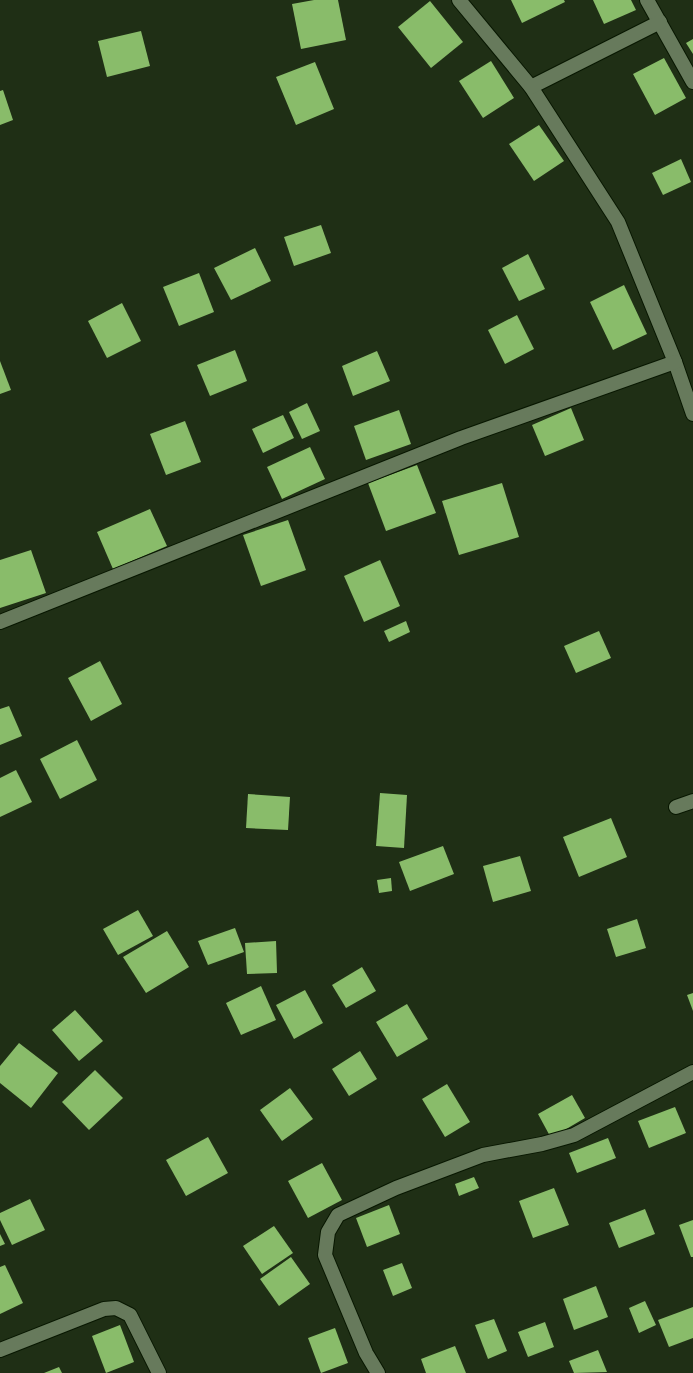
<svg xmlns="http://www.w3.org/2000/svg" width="693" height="1373" viewBox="0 0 693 1373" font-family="'Playfair Display',serif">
<rect width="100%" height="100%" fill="#1f2f15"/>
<g fill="#89bc6a">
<path d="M314,0H338L346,40L301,49L292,4Z"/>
<path d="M511,0H564L565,2L522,23Z"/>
<path d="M593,0H631L636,10L604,24Z"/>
<path d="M430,1L463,42L431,68L398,27Z"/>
<path d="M141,31L150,66L107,77L98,41Z"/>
<path d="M693,39V54L686,43Z"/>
<path d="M664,58L686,98L655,115L633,74Z"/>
<path d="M491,61L514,98L483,118L459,81Z"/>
<path d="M315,62L334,109L296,125L276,77Z"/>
<path d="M3,90L13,120L0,125V91Z"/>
<path d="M539,125L564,161L534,181L509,144Z"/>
<path d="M681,159L691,182L663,195L652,173Z"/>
<path d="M321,225L331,253L294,266L284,237Z"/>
<path d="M255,248L271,281L231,300L214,268Z"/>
<path d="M528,254L545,289L519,301L502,268Z"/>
<path d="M199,273L214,312L179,326L163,287Z"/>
<path d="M624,285L647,334L613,350L590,302Z"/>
<path d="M122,303L141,341L107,358L88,321Z"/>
<path d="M517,315L534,349L505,364L488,330Z"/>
<path d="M235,350L247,381L210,396L197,365Z"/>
<path d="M377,351L390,381L353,396L342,366Z"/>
<path d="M0,361L11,390L0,394Z"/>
<path d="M307,403L320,431L302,439L289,412Z"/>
<path d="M571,408L584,440L545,456L532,425Z"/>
<path d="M399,410L411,444L366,460L354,426Z"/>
<path d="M283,415L294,438L263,453L252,429Z"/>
<path d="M185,421L201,462L166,475L150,434Z"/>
<path d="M310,447L325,479L282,499L267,467Z"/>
<path d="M417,465L436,513L386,531L368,483Z"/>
<path d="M502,483L519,537L459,555L442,501Z"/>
<path d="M150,509L167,546L113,569L97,532Z"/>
<path d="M288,520L306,570L261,586L243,535Z"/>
<path d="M31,550L46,593L0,608V560Z"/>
<path d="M380,560L400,606L364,622L344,576Z"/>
<path d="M406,621L410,632L389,642L384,631Z"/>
<path d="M599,631L611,658L576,673L564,646Z"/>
<path d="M100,661L122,704L91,721L68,678Z"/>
<path d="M9,706L22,736L0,745V709Z"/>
<path d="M77,740L97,780L60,799L40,759Z"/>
<path d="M16,770L32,802L0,817V778Z"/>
<path d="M380,793L407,795L404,848L376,846Z"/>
<path d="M248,794L290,797L288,830L246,828Z"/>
<path d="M611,818L627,857L579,877L563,837Z"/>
<path d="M443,846L454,874L410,891L399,862Z"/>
<path d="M520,856L531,891L493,902L483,866Z"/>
<path d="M391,878L392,891L379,893L377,880Z"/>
<path d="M138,910L153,936L118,955L103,929Z"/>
<path d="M637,919L646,948L616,957L607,929Z"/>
<path d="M235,928L244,952L208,965L198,941Z"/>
<path d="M167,931L189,967L146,993L123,957Z"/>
<path d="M276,941L277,973L247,974L245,943Z"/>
<path d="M362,967L376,991L346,1008L332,985Z"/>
<path d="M261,986L276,1020L241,1035L226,1003Z"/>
<path d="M305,990L323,1023L294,1039L276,1005Z"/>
<path d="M693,993V1011L687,995Z"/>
<path d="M407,1004L428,1039L397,1057L376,1022Z"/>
<path d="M75,1010L103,1041L79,1061L52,1030Z"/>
<path d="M19,1043L58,1073L31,1108L0,1083V1066Z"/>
<path d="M360,1051L377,1079L349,1096L332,1069Z"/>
<path d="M95,1070L123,1098L89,1130L62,1102Z"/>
<path d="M447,1084L470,1122L445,1137L422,1099Z"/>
<path d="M290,1088L313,1119L282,1141L260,1110Z"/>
<path d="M572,1095L585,1118L551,1138L538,1114Z"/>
<path d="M675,1107L686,1133L649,1148L638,1121Z"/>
<path d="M208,1137L228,1173L186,1196L166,1160Z"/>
<path d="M608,1138L616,1158L577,1173L569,1153Z"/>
<path d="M322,1163L342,1200L308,1218L288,1181Z"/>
<path d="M474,1177L479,1188L459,1196L455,1184Z"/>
<path d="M554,1188L569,1225L533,1238L519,1201Z"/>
<path d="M30,1199L45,1230L12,1245L0,1220V1213Z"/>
<path d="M389,1205L400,1234L367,1247L356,1218Z"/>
<path d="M645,1209L655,1234L619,1248L609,1223Z"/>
<path d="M693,1220V1257H691L679,1225Z"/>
<path d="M274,1226L293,1253L262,1274L243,1246Z"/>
<path d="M0,1234L5,1244L0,1246Z"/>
<path d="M291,1257L310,1284L279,1306L260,1279Z"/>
<path d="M402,1263L412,1288L393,1296L383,1270Z"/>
<path d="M5,1265L23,1303L0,1314V1267Z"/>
<path d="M596,1286L608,1317L574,1330L563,1299Z"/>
<path d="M645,1301L656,1325L639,1333L629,1308Z"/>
<path d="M693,1307V1338L669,1347L658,1320Z"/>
<path d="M494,1319L507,1351L488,1359L475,1325Z"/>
<path d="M545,1322L554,1347L528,1357L518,1332Z"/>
<path d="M120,1325L134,1362L106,1373L92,1336Z"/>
<path d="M335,1328L348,1363L321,1373L308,1338Z"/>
<path d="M455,1346L466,1373H426L421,1359Z"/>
<path d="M598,1350L607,1372L574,1373L569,1361Z"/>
<path d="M59,1367L62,1373H44Z"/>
</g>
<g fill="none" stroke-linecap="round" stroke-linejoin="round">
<g stroke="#081701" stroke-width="16">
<g id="minor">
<path d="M459,0L531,87L618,222L675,362L693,414"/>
<path d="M647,0L693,82"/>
<path d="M531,87L660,22"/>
<path d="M0,622L461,438L675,362"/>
<path d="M676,807L693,801"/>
<path d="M0,1350L104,1309L116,1308L130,1315L159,1373"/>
<path d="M378,1373L366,1353L325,1255L328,1232L338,1215L396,1188L483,1155L542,1144L574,1135L693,1072"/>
</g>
</g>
<use href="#minor" stroke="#677a5c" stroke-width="14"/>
</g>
</svg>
